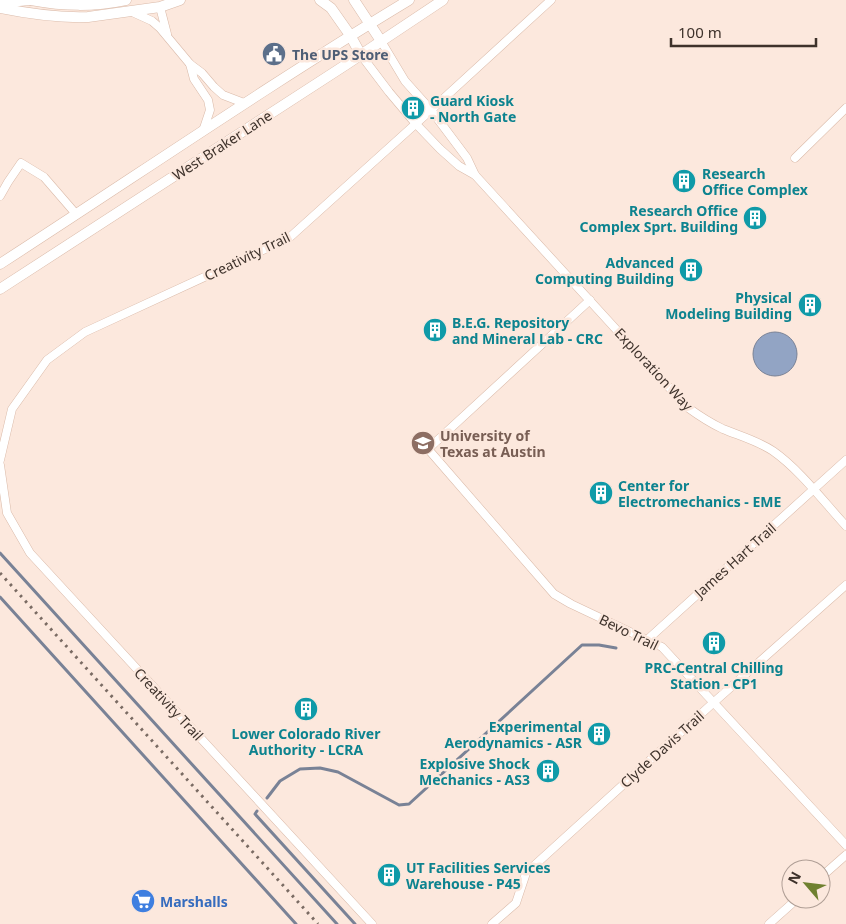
<svg xmlns="http://www.w3.org/2000/svg" width="846" height="924" viewBox="0 0 846 924" font-family="'Noto Sans',sans-serif">
<rect width="100%" height="100%" fill="#fce8dd"/>
<circle fill="#92a4c4" stroke="#798296" cx="775" cy="354" r="22"/>
<g fill="none" stroke-linecap="round" stroke-linejoin="round">
<g stroke="#798296" stroke-width="3">
<path d="M0,553L337,924"/>
<path d="M0,597L296,924"/>
<path d="M267,798L280,781L300,769L320,768L338,772L399,805L409,804L582,645H599L616,648"/>
<path d="M257,811L255,814L355,924"/>
</g>
<g stroke="#dabaa9" stroke-width="9">
<g id="street">
<path d="M160,7L167,34"/>
<path d="M130,11L152,21L160,28L190,64L202,73L214,87L223,95L244,103"/>
<path d="M381,41L405,81L431,110L467,158L475,175L687,407C698,415 710,423 723,429C740,436 758,441 773,451C800,470 823,501 846,526"/>
<path d="M361,55L389,92L416,124L440,149L459,166L475,175"/>
<path d="M190,64L194,79L208,100L210,110L203,131"/>
<path d="M795,158L846,108"/>
<path d="M0,196L8,182L21,163L44,177L76,214"/>
<path d="M590,300L428,449L554,594L571,604L662,647L846,845"/>
<path d="M0,460L12,409L47,360L85,332L289,238L431,110L551,0"/>
<path d="M0,465L7,513L30,553L372,924"/>
<path d="M647,640L846,460"/>
<path d="M821,877L846,855"/>
<path d="M492,924L516,903L526,873L713,703L846,585"/>
<path d="M769,924L797,899"/>
</g>
</g>
<g stroke="#dabaa9" stroke-width="11">
<g id="secondary">
<path d="M0,0L8,2L30,0"/>
<path d="M31,0C64,6 92,7 126,0"/>
<path d="M320,0L331,8L350,35L361,55"/>
<path d="M354,0L381,41"/>
<path d="M0,8C29,14 58,18 88,17L160,7L180,0"/>
<path d="M0,264C136,176 270,84 409,0"/>
<path d="M0,289L347,64L443,0"/>
</g>
</g>
<use href="#street" stroke="#fff" stroke-width="8"/>
<use href="#secondary" stroke="#fff" stroke-width="10"/>
<path stroke="#7a6b63" stroke-width="3" stroke-dasharray="2.5 5" stroke-linecap="butt" d="M0,573L318,924"/>
</g>
<defs>
<g id="civic-disc" transform="scale(1.25)"><circle r="9.5" fill="#5c6f8a" stroke="#fce8dd"/><path d="M-.6-6.5H3V-4.5H.6V-3L4-1V1h2V6H-6V1h2V-1L-.6-3ZM-1.2 2.5V6h2.4V2.5Z" fill="#fff"/></g>
<g id="building-disc" transform="scale(1.25)"><circle r="9.5" fill="#0f9aa8" stroke="#fce8dd"/><path d="M-4-6H4V6H1V3H-1V6H-4ZM-2.5-4.3h1.7v1.8h-1.7ZM.8-4.3h1.7v1.8H.8ZM-2.5-1h1.7V.8h-1.7ZM.8-1h1.7V.8H.8Z" fill="#fff"/></g>
<g id="university-disc" transform="scale(1.25)"><circle r="9.5" fill="#8d6e63" stroke="#fce8dd"/><path d="M0-5L7-2L0 1L-7-2ZM-4 1L0 2.5L4 1V4Q0 6-4 4Z" fill="#fff"/></g>
<g id="supermarket-disc" transform="scale(1.25)"><circle r="9.5" fill="#3f7fe0" stroke="#fce8dd"/><path d="M-6-5.5h2.5l.6 2H6L4.5 2H-2.5L-4.4-4H-6ZM-1.5 3.2a1.3 1.3 0 1 0 .1 0ZM3 3.2a1.3 1.3 0 1 0 .1 0Z" fill="#fff"/></g>
</defs>
<g fill-rule="evenodd">
<use href="#civic-disc" x="274" y="54"/>
<use href="#building-disc" x="413" y="108"/>
<use href="#building-disc" x="684" y="181"/>
<use href="#building-disc" x="755" y="218"/>
<use href="#building-disc" x="691" y="270"/>
<use href="#building-disc" x="810" y="305"/>
<use href="#building-disc" x="435" y="330"/>
<use href="#university-disc" x="423" y="443"/>
<use href="#building-disc" x="601" y="493"/>
<use href="#building-disc" x="714" y="643"/>
<use href="#building-disc" x="306" y="709"/>
<use href="#building-disc" x="599" y="734"/>
<use href="#building-disc" x="548" y="771"/>
<use href="#building-disc" x="389" y="875"/>
<use href="#supermarket-disc" x="143" y="901"/>
</g>
<g text-anchor="middle" dominant-baseline="central" stroke-width="5" stroke-linejoin="round" paint-order="stroke">
<g font-size="14" font-weight="bold" fill="#4e5e75" stroke="#fce8dd" text-anchor="start">
<text x="292" y="54">The UPS Store</text>
</g>
<g font-size="14" font-weight="bold" fill="#0d838f" stroke="#fce8dd" text-anchor="start">
<text x="430" y="100">Guard Kiosk<tspan x="430" dy="16">- North Gate</tspan></text>
<text x="702" y="173">Research<tspan x="702" dy="16">Office Complex</tspan></text>
<text x="738" y="210" text-anchor="end">Research Office<tspan x="738" dy="16">Complex Sprt. Building</tspan></text>
<text x="674" y="262" text-anchor="end">Advanced<tspan x="674" dy="16">Computing Building</tspan></text>
<text x="792" y="297" text-anchor="end">Physical<tspan x="792" dy="16">Modeling Building</tspan></text>
<text x="452" y="322">B.E.G. Repository<tspan x="452" dy="16">and Mineral Lab - CRC</tspan></text>
<text x="618" y="485">Center for<tspan x="618" dy="16">Electromechanics - EME</tspan></text>
<text x="714" y="667" text-anchor="middle">PRC-Central Chilling<tspan x="714" dy="16">Station - CP1</tspan></text>
<text x="582" y="726" text-anchor="end">Experimental<tspan x="582" dy="16">Aerodynamics - ASR</tspan></text>
<text x="306" y="733" text-anchor="middle">Lower Colorado River<tspan x="306" dy="16">Authority - LCRA</tspan></text>
<text x="530" y="763" text-anchor="end">Explosive Shock<tspan x="530" dy="16">Mechanics - AS3</tspan></text>
<text x="406" y="867">UT Facilities Services<tspan x="406" dy="16">Warehouse - P45</tspan></text>
</g>
<g font-size="14" fill="#3e322b" stroke="#fce8dd">
<text transform="translate(222 145) rotate(-33)">West Braker Lane</text>
<text transform="translate(247 256) rotate(-26)">Creativity Trail</text>
<text transform="translate(654 369) rotate(47)">Exploration Way</text>
<text transform="translate(735 560) rotate(-42)">James Hart Trail</text>
<text transform="translate(629 632) rotate(26)">Bevo Trail</text>
<text transform="translate(169 704) rotate(47)">Creativity Trail</text>
<text transform="translate(662 749) rotate(-42)">Clyde Davis Trail</text>
</g>
<g font-size="14" font-weight="bold" fill="#785e54" stroke="#fce8dd" text-anchor="start">
<text x="440" y="435">University of<tspan x="440" dy="16">Texas at Austin</tspan></text>
</g>
<g font-size="14" font-weight="bold" fill="#366cbe" stroke="#fce8dd" text-anchor="start">
<text x="160" y="901">Marshalls</text>
</g>
</g>
<g transform="translate(806 884) rotate(298)"><circle r="24" fill="#fce8dd" stroke="#b09f96"/>
<path d="M0-4L9 19L0 12L-9 19Z" fill="#6f802f"/>
<text y="-8" font-size="14" font-weight="bold" text-anchor="middle" fill="#3e322b">N</text>
</g>
<path d="M671 38v8h145v-8" fill="none" stroke="#3e322b" stroke-width="2.5"/>
<text x="678" y="38" font-size="15" fill="#3e322b" stroke="#fce8dd" stroke-width="4" paint-order="stroke">100 m</text>
</svg>
